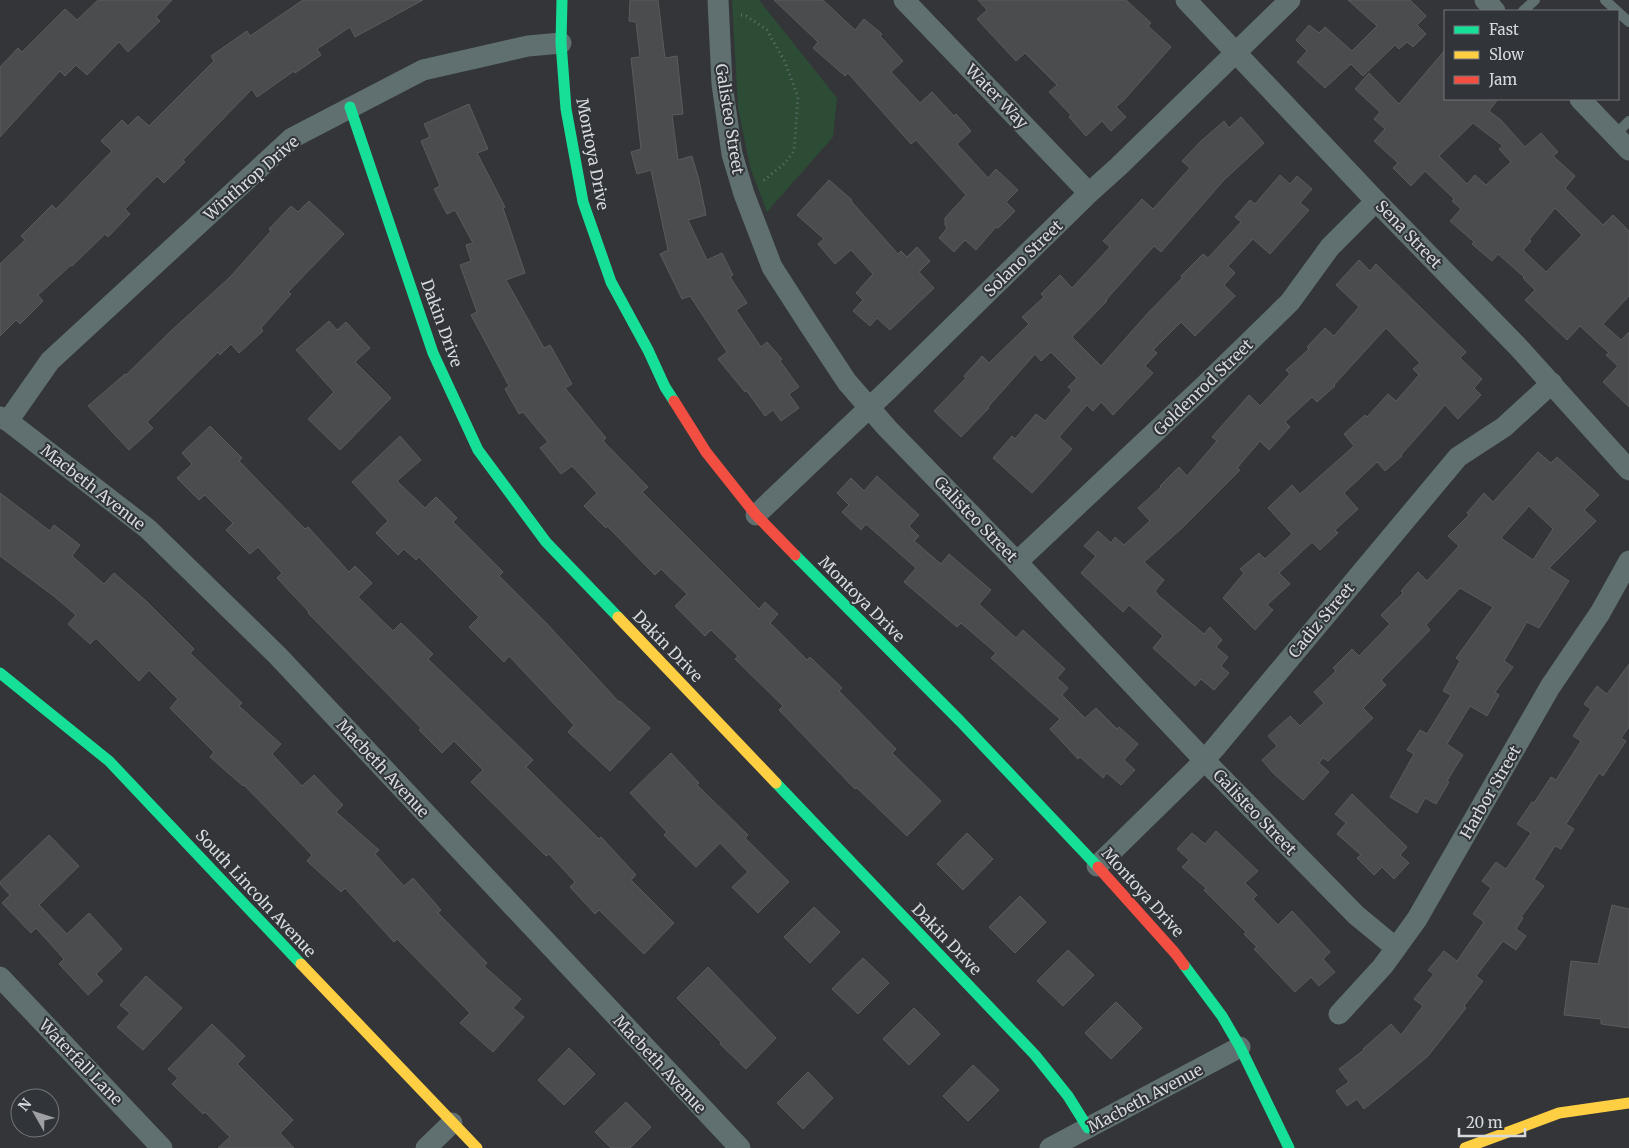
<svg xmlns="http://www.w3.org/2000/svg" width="1629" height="1148" viewBox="0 0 1629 1148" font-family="Merriweather,serif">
<rect width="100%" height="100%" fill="#333538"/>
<path fill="#2c4c35" d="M732,0H759L837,98L833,137L767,212L750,167L738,108Z"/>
<g fill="#4b4c4d" stroke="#5b5b5d" fill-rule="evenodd">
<path d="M98,0H172L156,17L160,21L128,52L119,42L87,75L76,65L65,76L60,71L0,137V67L18,48L22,52L65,9L77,20Z"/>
<path d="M303,0H423L355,37L350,27L317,49L321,55L295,73L294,71L257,97L252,89L183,160L185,162L164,183L157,176L125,209L130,214L108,237L105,234L72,266L71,265L38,295L43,301L20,324L16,320L0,336V264L25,240L21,236L52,205L56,209L112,151L101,141L122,120L128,126L138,116L149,126L214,61L211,56L247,31L250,36Z"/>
<path d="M630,0H658L665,58L677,56L683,114L672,115L678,160L692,156L699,180L706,215L688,220L707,260L722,253L733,275L730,277L747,303L736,310L761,347L767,342L782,359L780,361L799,387L789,394L799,408L781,421L773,410L765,416L746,390L745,392L718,359L727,352L690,296L682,299L660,254L668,250L651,170L637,174L631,152L641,149L631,58L640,57L636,22L629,21Z"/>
<path d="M774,0H823L855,30L864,19L882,34L880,36L903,61L891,72L920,103L932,92L954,116L956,114L971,131L957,144L988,178L996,169L1018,190L1006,202L1015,211L998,228L996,227L976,250L965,240L954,252L939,238L947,228L945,225V218L966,195L916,140L911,144L848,73L845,76L813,48L818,42Z"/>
<path d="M978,0H1126L1151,23L1148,26L1171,47L1124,100L1116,107L1126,117L1111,131L1102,121L1086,136L1069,117L1071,115L1049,92L1057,85L1025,53L1016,61L977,19L987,10Z"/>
<path d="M1348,0H1410L1426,16L1417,25L1426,34L1413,47L1407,42L1399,49L1395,45L1363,76L1351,64L1325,88L1297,62L1307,51L1296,40L1309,25L1319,33L1325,27L1352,51L1377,26Z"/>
<path d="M1445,50V99H1498L1489,111L1501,120L1525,147L1541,133L1558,152L1553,156L1575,176L1565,188L1603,225L1613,215L1629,231V296L1603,324L1621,340L1629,332V407L1603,382L1618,366L1606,355L1609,353L1580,326L1567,340L1525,300L1535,290L1523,278L1524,277L1498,254L1492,261L1472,244L1474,242L1450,221L1461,209L1452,201L1454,199L1425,171L1411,186L1393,168L1398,163L1374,141L1385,129L1374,119L1380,112L1355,89L1369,73L1399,104ZM1473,123L1503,146L1499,149L1511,162L1486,185L1475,175L1467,184L1439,156ZM1555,208L1582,235L1546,272L1523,250L1531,241L1529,240Z"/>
<path d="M469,104L488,149L477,153L505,207L503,208L525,273L506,280L544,348L550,345L572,384L565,388L606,438L603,441L648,487L642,492L759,609L765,602L778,614L770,623L807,660L810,657L842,688L839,691L896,749L892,753L941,801L907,836L857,788L855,789L779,710L783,706L735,659L738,656L711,630L705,636L675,606L687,594L661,569L655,575L607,526L606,528L584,506L597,493L572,466L561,474L540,448L548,442L523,412L519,414L505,389L509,386L471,315L477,312L460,265L471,261L466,245L473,243L455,210L447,214L434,189L440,186L421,141L430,137L424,124Z"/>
<path d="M1241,117L1264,143L1224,180L1161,252L1154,246L1106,300L1107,301L1072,337L1101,366L1148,313L1182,278L1181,276L1203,254L1208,258L1241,222L1235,217L1250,200L1255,204L1280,175L1290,184L1297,176L1312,189L1300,203L1309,210L1270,254L1253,239L1228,266L1235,273L1224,285L1235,296L1195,336L1181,322L1153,350L1157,353L1145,366L1153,373L1113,415L1101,402L1093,411L1087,405L1059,437L1072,449L1032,493L993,458L1012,436L1015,439L1036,414L1045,421L1072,390L1068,387L1077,378L1051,352L1041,361L1035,354L988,407L989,408L961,437L934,411L966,378L964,376L982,356L989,363L1029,324L1022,317L1044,297L1041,294L1060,275L1072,288L1110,247L1103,241L1142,199L1153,209L1190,168L1182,161L1201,141L1224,121L1229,128Z"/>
<path d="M829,180L852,200L851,201L898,254L901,251L907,257L917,247L930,261L919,272L934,288L890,330L877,318L870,326L853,311L863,300L856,293L873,274L851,250L835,264L818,244L824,239L797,215Z"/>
<path d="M309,201L344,234L288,292L291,294L261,328L263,331L239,353L231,344L220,355L218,352L147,422L153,428L129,450L88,406L125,374L126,375L171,331L230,277L271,231L269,229L291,206L298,212Z"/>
<path d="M1359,260L1370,271L1376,264L1466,352L1460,358L1482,379L1474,388L1481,395L1458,419L1445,405L1401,455L1402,456L1385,471L1377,462L1344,493L1358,509L1335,530L1338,533L1320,550L1312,542L1279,573L1290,584L1267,605L1273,610L1255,630L1223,598L1244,573L1240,569L1259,553L1265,559L1292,534L1268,508L1292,485L1300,494L1354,446L1344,434L1365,415L1367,417L1388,394L1396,401L1419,375L1413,369L1420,363L1386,328L1334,385L1335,386L1317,402L1312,397L1285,422L1290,427L1269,450L1260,441L1237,468L1240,470L1181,529L1144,562L1164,580L1155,591L1159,596L1204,634L1210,627L1222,640L1216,647L1228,657L1221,666L1229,673L1214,690L1201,679L1195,686L1153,648L1163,636L1129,605L1123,612L1081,573L1096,556L1084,546L1098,531L1111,543L1115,537L1124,545L1150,521L1138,508L1161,487L1160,486L1179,467L1187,476L1217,441L1212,437L1249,395L1260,406L1290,374L1286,370L1309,349L1307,347L1325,328L1334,336L1359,307L1336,285Z"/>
<path d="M329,321L337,330L346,322L370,348L355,362L391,398L340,450L308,419L334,392L296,350Z"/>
<path d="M210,426L242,458L239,461L305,529L308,527L349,572L355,566L372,583L358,597L393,631L401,623L433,654L428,659L533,760L526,767L599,839L601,837L636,875L631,880L674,923L644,954L599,910L595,914L570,887L575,882L549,854L546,856L471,782L483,770L454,741L442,753L419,730L421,728L308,613L309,612L277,578L282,573L258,547L250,554L226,530L233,523L205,495L199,500L177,478L192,464L182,453Z"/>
<path d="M400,436L421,460L397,481L425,508L436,497L457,518L453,522L503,572L499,576L548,625L619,702L620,701L650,728L610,771L568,732L574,725L509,656L504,662L469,627L479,617L419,557L416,560L404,549L398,555L376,533L388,521L352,482Z"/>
<path d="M1538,452L1551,463L1557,457L1599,495L1584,510L1596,521L1549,568L1569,581L1539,628L1527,622L1504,661L1513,667L1495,692L1499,695L1487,716L1470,706L1447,744L1463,755L1447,781L1449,782L1436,804L1425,798L1417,813L1390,797L1414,754L1407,750L1420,730L1427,734L1451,695L1443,691L1460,661L1456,658L1493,607L1460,588L1426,625L1430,630L1381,680L1386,685L1363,708L1373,718L1328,761L1323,758L1319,763L1329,772L1303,800L1273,773L1262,760L1277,746L1268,736L1290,716L1300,726L1324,703L1314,692L1336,671L1333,668L1352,649L1359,656L1390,624L1381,615L1403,593L1401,591L1418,572L1427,581L1459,546L1448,536L1469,515L1467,513L1484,493L1493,502ZM1529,506L1553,529L1533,560L1501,538Z"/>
<path d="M877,476L919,515L909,526L919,536L914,541L941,564L949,554L991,590L979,604L1016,638L1023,630L1065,669L1057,678L1068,688L1062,695L1085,718L1096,708L1117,729L1119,727L1138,744L1124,760L1135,770L1121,785L1107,773L1103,778L1080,757L1078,759L1050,729L1060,719L991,658L996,653L961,623L957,627L904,582L916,568L866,524L861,530L842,512L849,505L837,493L851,478L864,491Z"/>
<path d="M0,493L50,531L54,525L80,545L72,556L104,584L114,573L145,600L194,649L190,653L242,703L239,706L281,744L272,754L302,786L314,775L343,805L336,812L379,850L375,854L404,886L413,878L441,910L438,913L487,963L484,966L521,999L513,1008L524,1017L493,1052L460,1023L470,1013L397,939L394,942L345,888L341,892L307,861L312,855L244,785L243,786L210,757L214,752L170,708L178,699L149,670L139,681L96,638L90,644L68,624L76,615L55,597L0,556Z"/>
<path d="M1629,664V727L1621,738L1626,741L1603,776L1599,773L1566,824L1574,829L1561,849L1555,846L1534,879L1544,886L1521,917L1523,918L1516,929L1526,936L1516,950L1503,941L1476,976L1483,981L1464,1006L1466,1008L1428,1056L1384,1093L1364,1109L1357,1099L1347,1106L1336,1091L1349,1082L1339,1069L1364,1050L1363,1049L1391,1024L1401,1035L1423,1006L1414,999L1434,974L1428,970L1444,951L1457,961L1484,922L1473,914L1491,888L1482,881L1496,862L1506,869L1531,833L1517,824L1532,802L1534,803L1551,777L1556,780L1581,741L1573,736L1591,709L1584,704L1597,686L1607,694Z"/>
<path d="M671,753L699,783L697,785L748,835L745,838L789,882L758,913L732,887L748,872L720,843L696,867L664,835L667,832L630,793Z"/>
<path d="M1352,794L1407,847L1400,855L1409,863L1394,879L1382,867L1374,875L1357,858L1361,855L1337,834L1346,823L1335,814Z"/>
<path d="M1216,831L1258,871L1245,883L1257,895L1253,899L1278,925L1292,911L1330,952L1323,959L1335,972L1319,986L1311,977L1295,992L1254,949L1257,947L1244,934L1246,932L1204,890L1206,888L1182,867L1189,860L1177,849L1192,833L1205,844Z"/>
<path d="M967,833L993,859L963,890L937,864Z"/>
<path d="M49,835L79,866L39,905L67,934L89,913L122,949L96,974L103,981L88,995L59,964L64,959L36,928L31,933L2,903L10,895L0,884V882Z"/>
<path d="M1020,896L1046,922L1015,953L989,927Z"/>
<path d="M1612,905L1629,909V1028L1601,1024V1019L1564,1015L1571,961L1598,964Z"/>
<path d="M814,907L840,932L810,963L784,937Z"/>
<path d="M1068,950L1094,975L1063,1006L1037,981Z"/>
<path d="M863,958L889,983L858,1014L832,989Z"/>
<path d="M708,967L776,1038L746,1069L720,1044L721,1042L677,998Z"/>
<path d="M146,976L182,1008L143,1050L117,1027L130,1013L120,1005Z"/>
<path d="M1116,1002L1142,1028L1111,1059L1085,1033Z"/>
<path d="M914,1008L940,1034L909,1065L883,1039Z"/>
<path d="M212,1024L245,1056L237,1064L293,1120L280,1133L294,1148H218L230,1137L205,1112L203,1114L172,1084L178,1078L168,1069Z"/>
<path d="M569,1048L595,1074L564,1105L538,1080Z"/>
<path d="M973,1065L999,1090L968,1121L943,1096Z"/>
<path d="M808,1072L833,1098L803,1129L777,1103Z"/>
<path d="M626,1102L651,1127L630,1148H611L595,1132Z"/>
</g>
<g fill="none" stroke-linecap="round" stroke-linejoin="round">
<path stroke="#657071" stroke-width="3" stroke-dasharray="1 4" stroke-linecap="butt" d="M741,15L746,16L767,30L785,62L798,97L794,151L785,163L763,181"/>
<g stroke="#607070" stroke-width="10">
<path d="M1605,0L1617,11"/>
<path d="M1523,11L1535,0"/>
<path d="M1618,12L1629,22"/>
<path d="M1615,135L1629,121"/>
</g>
<g stroke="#607070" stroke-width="21">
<path d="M718,0L722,84L732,154L744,194L772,267L808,323L847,382L887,428L1017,562L1204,760L1356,915L1396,948"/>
<path d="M904,0L1089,193"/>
<path d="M1186,0L1376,201L1520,349L1629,470"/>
<path d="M1485,0L1495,11"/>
<path d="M1580,99L1629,150"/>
<path d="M0,417L8,421L148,529L278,656L740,1148"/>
<path d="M8,421L50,361L292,138L423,70L528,46L561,43"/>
<path d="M756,515L889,389L1089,193L1118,167L1290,0"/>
<path d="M1017,562L1203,387L1290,302L1330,247L1376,201"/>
<path d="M1097,866L1195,770L1215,748L1458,457L1504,427L1552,383"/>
<path d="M0,977L162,1148"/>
<path d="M1339,1014L1383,966L1417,919L1550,687L1600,613L1629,561"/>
<path d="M426,1148L452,1123"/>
<path d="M1050,1148L1240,1047"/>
</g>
<g stroke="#16e098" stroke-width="11">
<path d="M562,0L561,43L566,109L583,202L611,282L648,350L665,387L674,401"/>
<path d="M350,107L433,353L478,450L546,542L618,617"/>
<path d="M795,555L960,721L1098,867"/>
<path d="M0,673L109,761L301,964"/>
<path d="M776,783L1035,1055L1068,1096L1088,1128"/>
<path d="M1184,965L1222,1016L1240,1047L1289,1148"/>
</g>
<g stroke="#ffcf43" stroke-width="11">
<path d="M618,617L776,783"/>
<path d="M301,964L477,1148"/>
<path d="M1465,1148L1559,1113L1629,1103"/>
</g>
<g stroke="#f24e42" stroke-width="11">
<path d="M674,401L706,452L756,515L795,555"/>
<path d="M1098,867L1175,953L1184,965"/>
</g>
</g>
<g text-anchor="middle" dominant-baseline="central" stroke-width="4" stroke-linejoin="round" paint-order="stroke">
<g font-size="16" fill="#d7d9dd" stroke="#31353a">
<text transform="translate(997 96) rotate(46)">Water Way</text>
<text transform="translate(730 119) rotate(81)">Galisteo Street</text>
<text transform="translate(593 154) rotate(79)">Montoya Drive</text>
<text transform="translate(251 178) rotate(-41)">Winthrop Drive</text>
<text transform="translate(1409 234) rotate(46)">Sena Street</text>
<text transform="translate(1023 258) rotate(-44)">Solano Street</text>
<text transform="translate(442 323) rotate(70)">Dakin Drive</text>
<text transform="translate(1203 387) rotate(-44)">Goldenrod Street</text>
<text transform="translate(93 487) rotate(38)">Macbeth Avenue</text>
<text transform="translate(976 519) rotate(46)">Galisteo Street</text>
<text transform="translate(862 599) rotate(45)">Montoya Drive</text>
<text transform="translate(1321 620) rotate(-50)">Cadiz Street</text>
<text transform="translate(668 646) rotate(46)">Dakin Drive</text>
<text transform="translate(383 768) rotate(47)">Macbeth Avenue</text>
<text transform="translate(1490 792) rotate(-60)">Harbor Street</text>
<text transform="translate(1255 812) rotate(46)">Galisteo Street</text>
<text transform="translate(1143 892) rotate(48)">Montoya Drive</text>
<text transform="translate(256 893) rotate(47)">South Lincoln Avenue</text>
<text transform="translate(947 939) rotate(46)">Dakin Drive</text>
<text transform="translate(81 1062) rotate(46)">Waterfall Lane</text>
<text transform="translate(660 1064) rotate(47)">Macbeth Avenue</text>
<text transform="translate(1145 1098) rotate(-28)">Macbeth Avenue</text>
</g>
</g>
<rect x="1444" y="10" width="175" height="90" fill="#31353a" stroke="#73777b"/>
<rect x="1454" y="26" width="25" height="8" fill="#16e098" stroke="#73777b"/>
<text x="1489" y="35" font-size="15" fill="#d7d9dd">Fast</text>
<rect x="1454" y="51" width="25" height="8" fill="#ffcf43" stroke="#73777b"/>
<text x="1489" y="60" font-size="15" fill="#d7d9dd">Slow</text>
<rect x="1454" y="76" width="25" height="8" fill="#f24e42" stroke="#73777b"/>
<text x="1489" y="85" font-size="15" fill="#d7d9dd">Jam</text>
<g transform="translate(35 1113) rotate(309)"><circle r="24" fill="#31353a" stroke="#73777b"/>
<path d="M0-4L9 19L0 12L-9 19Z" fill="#9ea0a3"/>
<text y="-8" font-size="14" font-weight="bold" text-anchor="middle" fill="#d7d9dd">N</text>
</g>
<path d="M1459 1128v8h66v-8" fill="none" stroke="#d7d9dd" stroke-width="2.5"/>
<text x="1466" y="1128" font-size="15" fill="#d7d9dd" stroke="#31353a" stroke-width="4" paint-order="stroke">20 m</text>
</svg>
